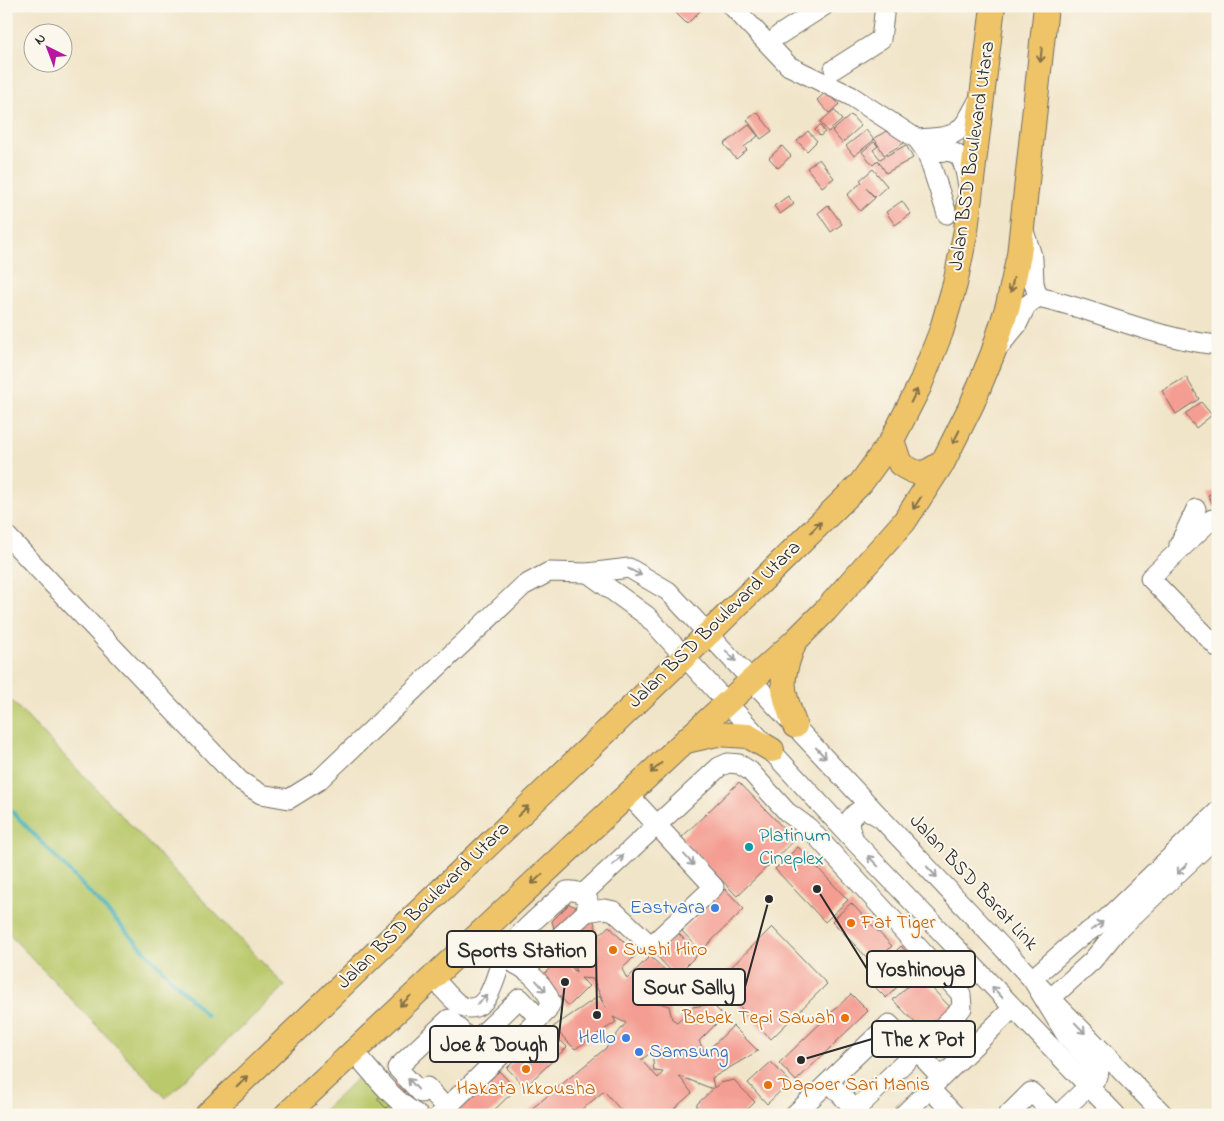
<svg xmlns="http://www.w3.org/2000/svg" width="1224" height="1121" viewBox="0 0 1224 1121" font-family="'Indie Flower',sans-serif">
<rect width="100%" height="100%" fill="#fbf7ec"/>
<filter id="ink" filterUnits="userSpaceOnUse"><feTurbulence type="fractalNoise" baseFrequency=".02" numOctaves="2"/><feDisplacementMap in="SourceGraphic" scale="10" xChannelSelector="R" yChannelSelector="G"/><feConvolveMatrix kernelMatrix="1 2 1 2 8 2 1 2 1" color-interpolation-filters="sRGB"/></filter>
<filter id="wash" filterUnits="userSpaceOnUse"><feTurbulence type="fractalNoise" baseFrequency=".0096" numOctaves="4" result="noise"/><feDisplacementMap in="SourceGraphic" scale="20" xChannelSelector="R" yChannelSelector="G"/><feGaussianBlur stdDeviation="1.12" result="paint"/><feColorMatrix in="noise" values="0 0 0 0 0 0 0 0 0 0 0 0 0 0 0 0 0 1.4 0 .05"/><feComposite in="paint" operator="in"/></filter>
<g filter="url(#wash)">
<rect width="100%" height="100%" fill="#f1e5c9"/>
<g fill="#bac96c" stroke="#727a4c">
<path d="M6,695L285,986L166,1098L6,931Z"/>
<path d="M360,1076L386,1103L410,1115H319Z"/>
</g>
<g fill="none" stroke-linecap="round" stroke-linejoin="round">
<path stroke="#3fb0b6" stroke-width="4" d="M6,805L207,1016"/>
</g>
<g id="blocks">
<g fill="#f49e93" fill-rule="evenodd">
<path d="M683,6H700L703,8L687,24L676,13Z"/>
<path d="M827,91L839,104L829,113L817,100Z"/>
<path d="M834,110L842,120L828,132L820,122Z"/>
<path d="M757,112L772,131L761,139L747,120Z"/>
<path d="M851,115L861,126L842,143L832,131Z"/>
<path d="M749,125L758,136L744,147L747,150L736,159L724,144Z"/>
<path d="M820,125L825,132L820,136L815,130Z"/>
<path d="M894,127L904,143L884,155L874,138Z"/>
<path d="M866,130L874,140L854,156L846,146Z"/>
<path d="M808,131L817,141L807,151L797,141Z"/>
<path d="M874,142L878,146L873,150L880,159L906,145L913,158L886,173L878,160L873,165L862,152Z"/>
<path d="M782,146L791,156L778,168L769,158Z"/>
<path d="M819,159L834,178L822,187L807,168Z"/>
<path d="M873,169L887,186L875,197L866,188L875,198L860,211L847,195L862,182L860,180Z"/>
<path d="M788,196L794,204L780,214L774,206Z"/>
<path d="M902,201L911,214L895,225L886,212Z"/>
<path d="M828,205L842,224L831,232L818,213Z"/>
<path d="M1186,377L1199,399L1176,414L1162,391Z"/>
<path d="M1201,402L1212,415L1196,428L1185,414Z"/>
<path d="M1218,490V505L1214,507L1208,495Z"/>
<path d="M739,782L795,840L737,896L681,838Z"/>
<path d="M798,847L848,900L825,922L775,869Z"/>
<path d="M725,889L744,909L701,951L682,931Z"/>
<path d="M851,903L892,946L873,964L832,921Z"/>
<path d="M569,904L592,914L598,936L609,926L636,955L622,969L627,979L650,956L677,982L649,1000L669,1006L672,1019L677,1022L692,1007L712,1004L724,1016L699,1041L705,1053L733,1026L758,1051L712,1078L714,1088L720,1083L734,1080L755,1102L742,1115H696L697,1104L713,1089L679,1076L692,1093L667,1115H625L604,1091L575,1115H532L529,1111L606,1048L626,1023L613,1017L616,1022L575,1049L553,1027L599,996L606,1008L593,979L581,978L589,986L569,1006L541,977L561,957L576,972L570,950L558,945L552,921ZM652,1052L654,1071L663,1072L658,1078L641,1060Z"/>
<path d="M772,927L827,984L771,1039L716,982Z"/>
<path d="M678,933L698,954L676,976L656,955Z"/>
<path d="M901,946L931,978L926,982L953,1010L927,1035L893,1000L910,984L905,979L886,998L867,979Z"/>
<path d="M851,994L868,1011L796,1081L779,1063Z"/>
<path d="M548,1028L567,1047L525,1087L507,1068Z"/>
<path d="M771,1062L790,1082L767,1104L748,1083Z"/>
<path d="M499,1071L516,1089L489,1115H453Z"/>
<path d="M398,1080L407,1089L386,1108L377,1099Z"/>
</g>
</g>
</g>
<g filter="url(#ink)">
<use href="#blocks" fill-opacity="0" stroke="#706c62" stroke-width="1"/>
<g fill="none" stroke-linecap="round" stroke-linejoin="round">
<g stroke="#706c62" stroke-width="21">
<g id="minor">
<path d="M732,6L789,66L851,96L917,139L927,153L947,214"/>
<path d="M779,35L824,6"/>
<path d="M834,69L881,39L885,6"/>
<path d="M917,139C959,137 960,135 979,99"/>
<path d="M927,153C961,147 963,155 968,187"/>
<path d="M1038,297C1098,310 1156,339 1218,345"/>
<path d="M997,349L1017,325L1026,306L1038,297L1034,283L1033,259L1023,228"/>
<path d="M1212,519L1150,578L1218,648"/>
<path d="M6,535L240,781L261,794L289,799L318,781L523,586L549,572L588,573L629,568L668,591L1032,979L1164,1115"/>
<path d="M1179,545L1196,509"/>
<path d="M588,573L647,616L857,844L1116,1115"/>
<path d="M854,839C846,823 848,816 864,808L879,817"/>
<path d="M583,894L719,767L728,763L739,764L750,771L787,812L809,828L961,994L962,1008L855,1110L852,1115"/>
<path d="M586,912L605,909L614,911L648,943H654L714,887L628,794"/>
<path d="M432,976C441,985 456,1008 469,1008C491,1009 496,972 503,957C511,938 550,907 567,891C577,890 582,893 588,900L586,912L525,969"/>
<path d="M1051,998L1092,961L1116,932L1218,835"/>
<path d="M352,1050C372,1072 392,1100 418,1115"/>
<path d="M926,1061L941,1077"/>
<path d="M829,1082L860,1115"/>
<path d="M930,1089L955,1115"/>
<path d="M446,1108L427,1087L421,1093L397,1068L449,1019L473,1043L520,998L539,1018"/>
<path d="M439,1115L547,1011L551,1003C546,987 530,971 515,964"/>
<path d="M794,1115L889,1024L915,1052"/>
<path d="M903,1115L1013,1008"/>
<path d="M1008,1115L1031,1092L1055,1115"/>
<path d="M1058,1115L1098,1077L1099,1071L1066,1035L1032,979L1075,941L1106,919L1218,811"/>
</g>
</g>
<g stroke="#706c62" stroke-width="26">
<g id="major">
<path d="M892,440L900,464C921,477 923,475 943,462"/>
<path d="M794,643C779,682 781,687 795,726"/>
<path d="M686,741L717,734L748,736L772,750"/>
<path d="M207,1115L709,633L861,483L892,440L920,385L941,332L955,284L966,230L993,6"/>
<path d="M286,1115L684,742L795,641L826,610L904,522L943,462L972,404L993,353L1008,305L1019,255L1046,6"/>
</g>
</g>
<use href="#minor" stroke="#fff" stroke-width="19"/>
<use href="#major" stroke="#efc469" stroke-width="24"/>
</g>
<defs><path id="oneway-shaft" d="M-6 0H5M1.5-3L5.5 0L1.5 3" fill="none" stroke-width="1.6" stroke-linecap="round" stroke-linejoin="round" transform="scale(1.25)"/></defs>
<g stroke="#837047">
<use href="#oneway-shaft" transform="translate(1041 55) rotate(96)"/>
<use href="#oneway-shaft" transform="translate(1012 285) rotate(102)"/>
<use href="#oneway-shaft" transform="translate(914 396) rotate(-63)"/>
<use href="#oneway-shaft" transform="translate(956 437) rotate(117)"/>
<use href="#oneway-shaft" transform="translate(917 503) rotate(123)"/>
<use href="#oneway-shaft" transform="translate(816 527) rotate(-45)"/>
<use href="#oneway-shaft" transform="translate(656 768) rotate(137)"/>
<use href="#oneway-shaft" transform="translate(523 811) rotate(-44)"/>
<use href="#oneway-shaft" transform="translate(537 879) rotate(137)"/>
<use href="#oneway-shaft" transform="translate(405 1001) rotate(137)"/>
<use href="#oneway-shaft" transform="translate(242 1081) rotate(-44)"/>
</g>
<g stroke="#a0a0a0">
<use href="#oneway-shaft" transform="translate(635 572) rotate(27)"/>
<use href="#oneway-shaft" transform="translate(731 656) rotate(46)"/>
<use href="#oneway-shaft" transform="translate(821 753) rotate(47)"/>
<use href="#oneway-shaft" transform="translate(618 860) rotate(-43)"/>
<use href="#oneway-shaft" transform="translate(689 860) rotate(48)"/>
<use href="#oneway-shaft" transform="translate(873 861) rotate(-134)"/>
<use href="#oneway-shaft" transform="translate(1182 869) rotate(136)"/>
<use href="#oneway-shaft" transform="translate(932 872) rotate(47)"/>
<use href="#oneway-shaft" transform="translate(1097 926) rotate(-35)"/>
<use href="#oneway-shaft" transform="translate(541 986) rotate(48)"/>
<use href="#oneway-shaft" transform="translate(997 992) rotate(-133)"/>
<use href="#oneway-shaft" transform="translate(482 1000) rotate(-39)"/>
<use href="#oneway-shaft" transform="translate(1080 1028) rotate(46)"/>
<use href="#oneway-shaft" transform="translate(413 1084) rotate(-133)"/>
</g>
</g>
<circle fill="#0f9aa8" stroke="#fbf7ec" stroke-width="2" cx="749" cy="847" r="5"/>
<g fill="#3f7fe0" stroke="#fbf7ec" stroke-width="2">
<circle cx="715" cy="908" r="5"/>
<circle cx="626" cy="1038" r="5"/>
<circle cx="639" cy="1052" r="5"/>
</g>
<g fill="#e8710a" stroke="#fbf7ec" stroke-width="2">
<circle cx="851" cy="923" r="5"/>
<circle cx="613" cy="950" r="5"/>
<circle cx="845" cy="1018" r="5"/>
<circle cx="526" cy="1069" r="5"/>
<circle cx="768" cy="1085" r="5"/>
</g>
<g text-anchor="middle" dominant-baseline="central" stroke-width="4" stroke-linejoin="round" paint-order="stroke">
<g font-size="20" fill="#2b2b2b" stroke="#fbf7ec">
<text transform="translate(973 156) rotate(-82)">Jalan BSD Boulevard Utara</text>
<text transform="translate(715 625) rotate(-44)">Jalan BSD Boulevard Utara</text>
<text transform="translate(973 883) rotate(47)">Jalan BSD Barat Link</text>
<text transform="translate(424 906) rotate(-44)">Jalan BSD Boulevard Utara</text>
</g>
<g font-size="20" fill="#0d838f" stroke="#fbf7ec" text-anchor="start">
<text x="759" y="836">Platinum<tspan x="759" dy="23">Cineplex</tspan></text>
</g>
<g font-size="20" fill="#366cbe" stroke="#fbf7ec" text-anchor="end">
<text x="705" y="908">Eastvara</text>
<text x="616" y="1038">Hello</text>
<text x="649" y="1052" text-anchor="start">Samsung</text>
</g>
<g font-size="20" fill="#c56008" stroke="#fbf7ec" text-anchor="start">
<text x="861" y="923">Fat Tiger</text>
<text x="623" y="950">Sushi Hiro</text>
<text x="835" y="1018" text-anchor="end">Bebek Tepi Sawah</text>
<text x="778" y="1085">Dapoer Sari Manis</text>
<text x="526" y="1089" text-anchor="middle">Hakata Ikkousha</text>
</g>
</g>
<path fill="none" stroke="#2b2b2b" stroke-width="2" d="M597 1015L596 949M817 889L867 969M769 899L745 987M801 1060L872 1039M565 982L558 1044"/>
<g fill="#2b2b2b" stroke="#fbf7ec" stroke-width="2">
<circle cx="597" cy="1015" r="5"/>
<circle cx="817" cy="889" r="5"/>
<circle cx="769" cy="899" r="5"/>
<circle cx="801" cy="1060" r="5"/>
<circle cx="565" cy="982" r="5"/>
</g>
<g fill="#fbf7ec" stroke="#2b2b2b" stroke-width="2">
<rect x="447" y="931" width="149" height="36" rx="5"/>
<rect x="867" y="951" width="108" height="36" rx="5"/>
<rect x="633" y="969" width="112" height="36" rx="5"/>
<rect x="872" y="1021" width="103" height="36" rx="5"/>
<rect x="430" y="1026" width="128" height="36" rx="5"/>
</g>
<g font-size="21" text-anchor="middle" font-weight="bold" fill="#2b2b2b">
<text x="522" y="957">Sports Station</text>
<text x="921" y="976">Yoshinoya</text>
<text x="689" y="994">Sour Sally</text>
<text x="923" y="1046">The X Pot</text>
<text x="494" y="1051">Joe &amp; Dough</text>
</g>
<rect width="1224" height="1121" fill="none" stroke="#fbf7ec" stroke-width="25"/>
<g transform="translate(48 48) rotate(318)"><circle r="24" fill="#fbf7ec" stroke="#a8a59f"/>
<path d="M0-4L9 19L0 12L-9 19Z" fill="#b5179e"/>
<text y="-8" font-size="14" font-weight="bold" text-anchor="middle" fill="#2b2b2b">N</text>
</g>
</svg>
